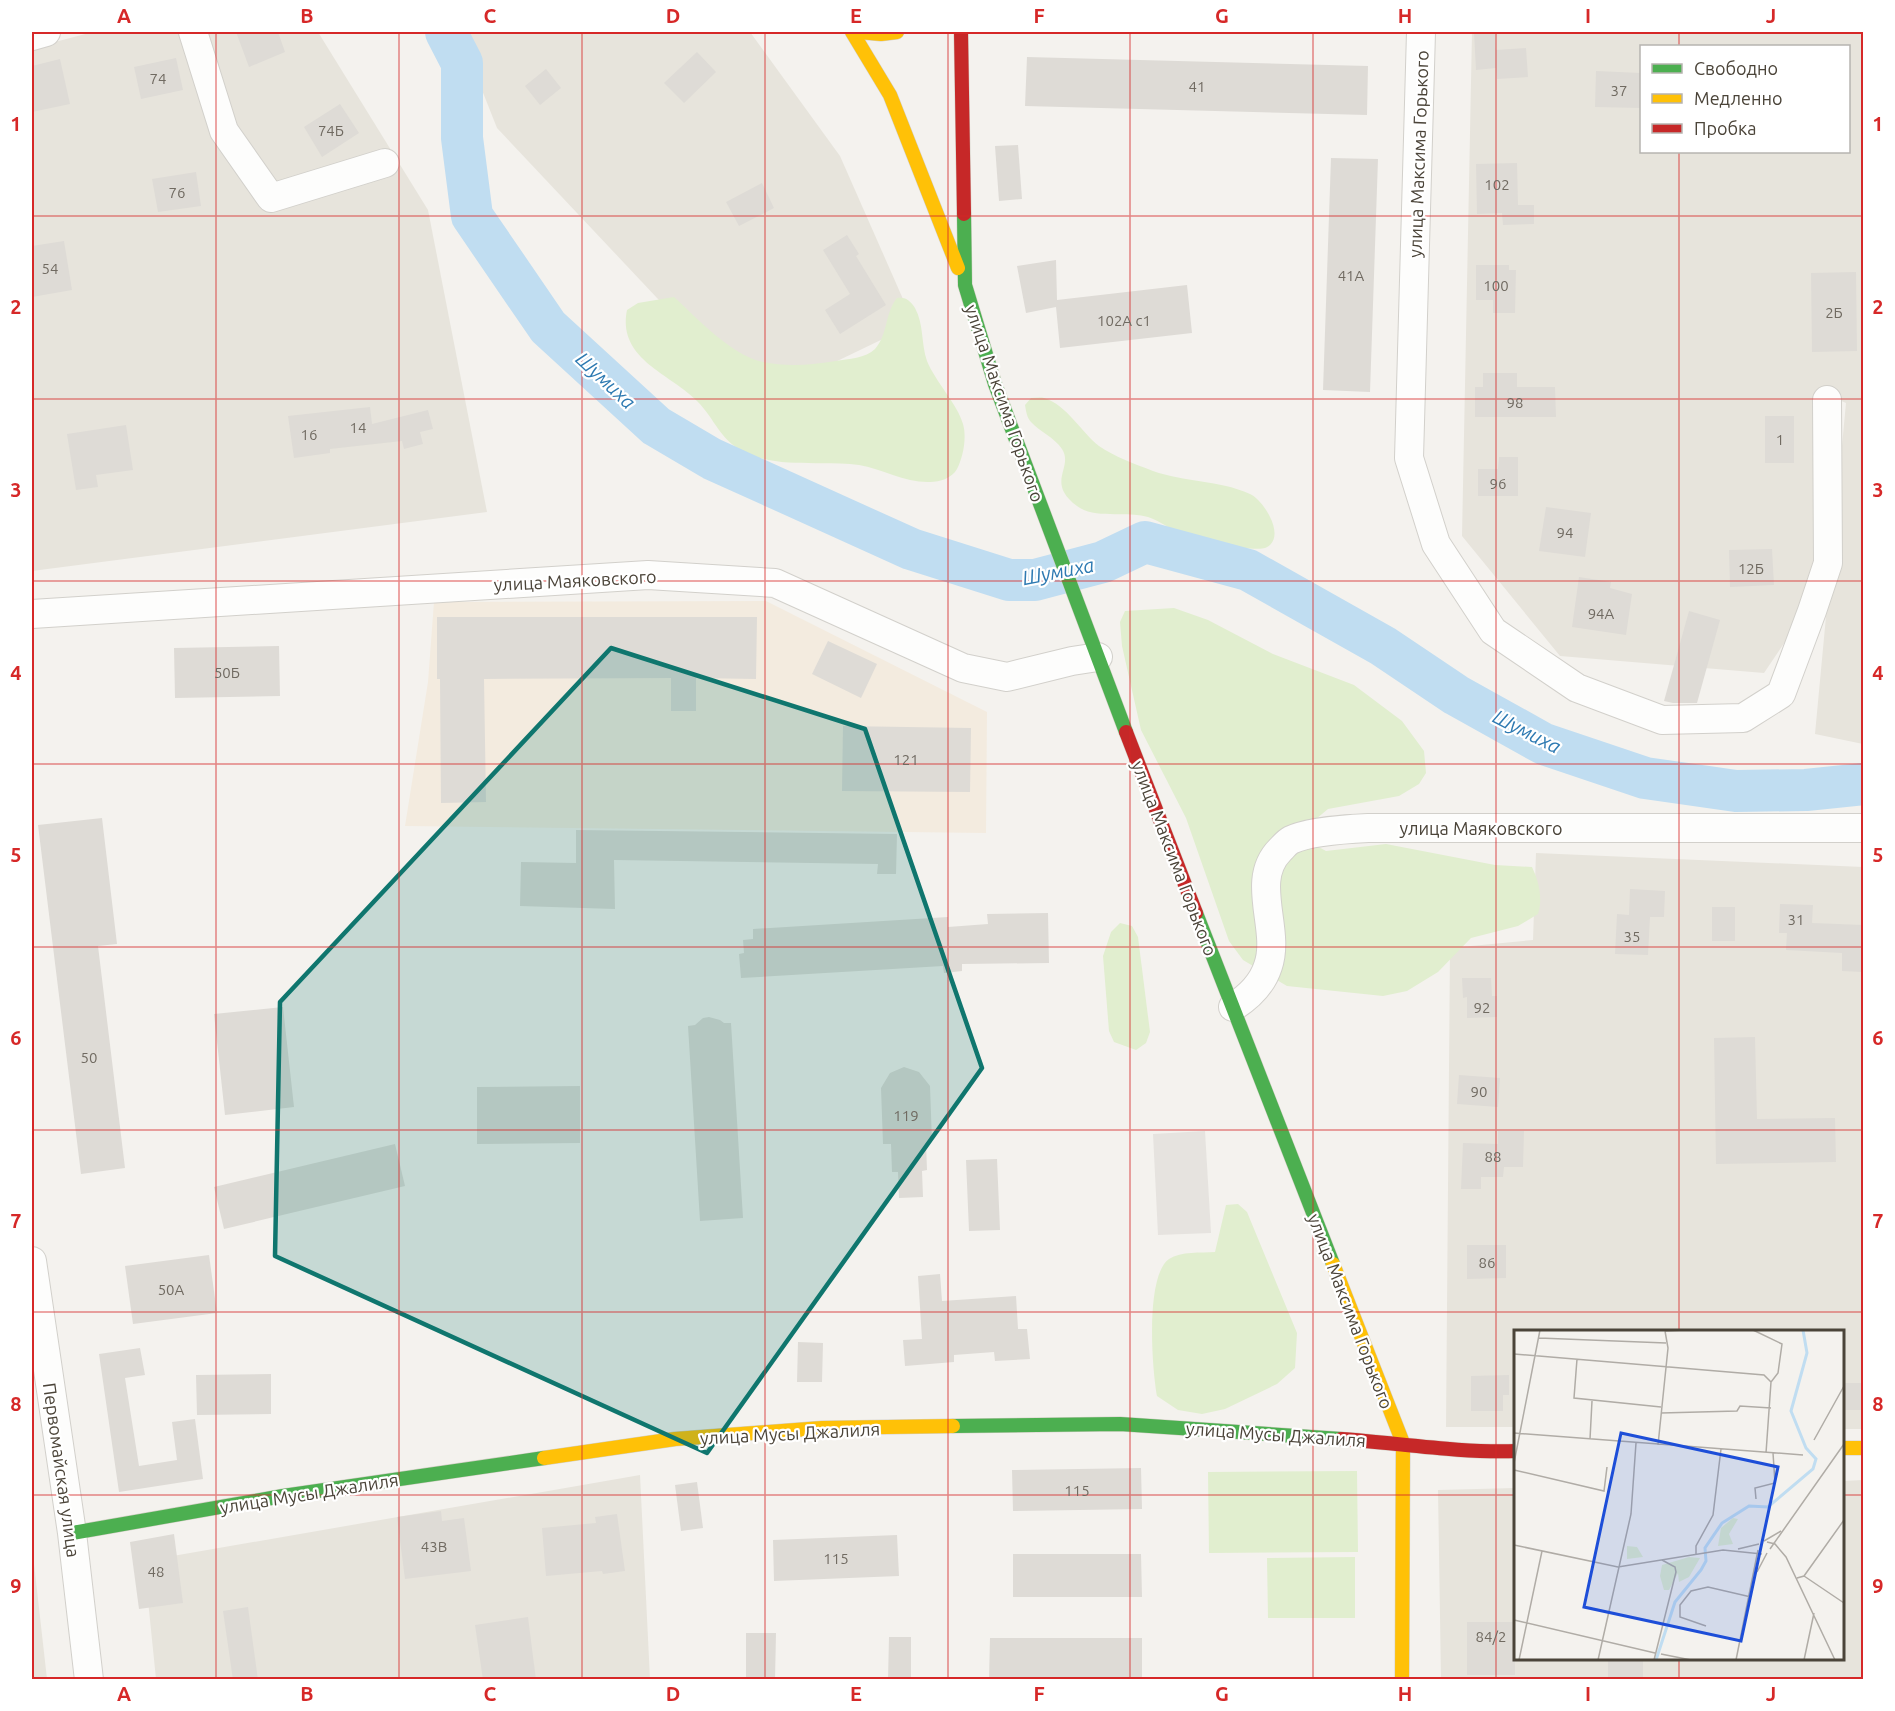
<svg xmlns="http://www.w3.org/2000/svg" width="1895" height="1711" viewBox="0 0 1895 1711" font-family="Ubuntu,sans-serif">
<rect width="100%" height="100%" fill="#f4f2ee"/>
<g fill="#e7e4dc" fill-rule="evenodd">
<path d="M93,32H318L428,210L487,512L32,571V48Z"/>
<path d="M459,32H750L840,156L914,324L754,401L497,128Z"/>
<path d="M1472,32H1863V744L1815,734L1846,403L1821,392L1817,594L1764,673L1560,656L1462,536ZM1642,46H1848V152H1642Z"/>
<path d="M1536,853L1863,867V1429H1843L1842,1332H1516L1515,1427H1446L1450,948L1533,940Z"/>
<path d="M640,1475L650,1679H156L144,1561Z"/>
<path d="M1863,1480V1679H1441L1438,1490L1515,1488L1516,1658H1842L1843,1481Z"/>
<path d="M32,1546L47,1679H32Z"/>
</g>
<path fill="#f3ebdf" d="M766,601L987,712L986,833L405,826L428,682L434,602Z"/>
<g fill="#e1eecf">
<path d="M674,297C697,318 732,356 763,362C786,367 813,365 836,361C848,359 866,358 875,349C888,335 885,312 897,298C905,297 910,300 915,308C924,324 921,344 927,361C935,381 958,405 963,424C967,438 963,457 957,469C952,478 940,482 930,482C906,483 882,469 859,465C823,460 781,469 746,453C719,440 716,420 697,401C669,373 617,359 627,310L638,303Z"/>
<path d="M1031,398C1035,398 1040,397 1044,398C1067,405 1081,432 1099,446C1115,457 1135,464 1153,471C1184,482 1219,480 1250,494C1264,500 1288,539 1265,548C1254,552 1195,540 1184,536C1172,530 1160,521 1148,517C1125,510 1096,520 1077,506C1045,482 1074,468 1062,449C1054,437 1040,432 1031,422C1027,418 1026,411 1025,405Z"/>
<path d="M1174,608L1208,620L1273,654L1354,685L1402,721L1424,751L1426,773L1419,784L1399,796L1328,809L1310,824L1315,845L1326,851L1386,844L1495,865L1532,867C1539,882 1543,898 1538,914L1518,926L1471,938L1438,972L1407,991L1383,996L1287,986L1243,960L1229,941L1186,818L1141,730L1122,646L1120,622L1125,611Z"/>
<path d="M1120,923L1132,926L1138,937L1150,1032L1146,1043L1136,1050L1114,1042L1109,1031L1103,956L1111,932Z"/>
<path d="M1238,1204L1247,1212L1297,1333L1295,1368L1277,1384L1225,1409L1202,1414L1178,1410L1157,1396C1152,1369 1145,1276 1169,1259C1181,1251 1201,1253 1215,1252L1226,1205Z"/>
<path d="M1357,1471L1358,1552L1209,1553L1208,1472Z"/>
<path d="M1355,1557V1618H1268L1267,1558Z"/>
</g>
<path fill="#e6e3df" d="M1205,1131L1211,1233L1158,1235L1153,1134Z"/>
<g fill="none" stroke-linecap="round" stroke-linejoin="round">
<path stroke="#c0ddf1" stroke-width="42" d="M446,32L462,63V138L472,216L548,327L656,426L712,459L911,549L1009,580H1035L1103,562L1145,542L1248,570L1383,646L1456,695L1544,744L1645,778L1736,791L1806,790L1864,784"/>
</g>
<g fill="#dedbd6">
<path d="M236,32H278L285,52L249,67Z"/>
<path d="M1474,32H1495L1496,50L1526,48L1528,77L1497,79L1496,68L1476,70Z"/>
<path d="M697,52L716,72L684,103L664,83Z"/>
<path d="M1027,57L1368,66L1367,115L1025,106Z"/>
<path d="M176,58L183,90L141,99L134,67Z"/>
<path d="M60,59L70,104L32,112V66Z"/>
<path d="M546,69L561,88L540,105L525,86Z"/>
<path d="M1596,71L1641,73V108L1595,107Z"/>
<path d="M340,104L359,133L322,157L304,127Z"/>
<path d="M1018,145L1022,199L999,201L995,146Z"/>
<path d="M1331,158L1378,159L1370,392L1323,390Z"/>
<path d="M1517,163L1518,205H1534V224L1503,225L1502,213L1477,214L1476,164Z"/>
<path d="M196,172L201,206L158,212L152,179Z"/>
<path d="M762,183L774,208L739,226L726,202Z"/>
<path d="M847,235L859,254L856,256L886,305L840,334L825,310L850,294L823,250Z"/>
<path d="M64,241L72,290L32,297V246Z"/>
<path d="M1056,260L1057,300L1187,285L1192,333L1060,348L1056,307L1026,313L1017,266Z"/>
<path d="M1476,265H1509V270H1516L1515,313H1493V300H1476Z"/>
<path d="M1856,272L1857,351L1812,352L1811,273Z"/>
<path d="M1483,373H1517V387H1555L1556,417H1475V387H1483Z"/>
<path d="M370,407L372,424L428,410L433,429L420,432L423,444L404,449L402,441L330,449V453L294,458L288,416Z"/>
<rect x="1765" y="416" width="29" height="47"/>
<path d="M126,425L133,470L96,475L98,487L76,490L67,434Z"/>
<path d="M1499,457H1518V496H1478V469H1498Z"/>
<path d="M1546,507L1591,513L1585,557L1539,551Z"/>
<path d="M1772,549L1774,585L1730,587L1729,550Z"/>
<path d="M1579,577L1611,582L1610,588L1632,594L1626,635L1572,627Z"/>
<path d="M1689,611L1720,620L1697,703H1673L1664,701Z"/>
<path d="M437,617H757L756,679L696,678V711H671V678L484,679L486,802L441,803L440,679H437Z"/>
<path d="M828,641L877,664L861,698L812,674Z"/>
<path d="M279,646L280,696L175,698L174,648Z"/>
<path d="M843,726L971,728L970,792L842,791Z"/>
<path d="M102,818L117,944L98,946L125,1168L81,1174L38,825Z"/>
<path d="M576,830L897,834L896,874H877L878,864L614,860L615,909L520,906L521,862L576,863Z"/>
<path d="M1630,889L1665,891L1664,917H1650L1648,955L1615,954L1617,914L1629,915Z"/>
<path d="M1780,904L1813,905L1812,923L1863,925V972L1842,971V953L1786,950L1787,933H1779Z"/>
<rect x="1712" y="907" width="23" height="34"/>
<path d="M1048,913L1049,963L962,964V971L944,973L943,966L741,978L739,954L744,953L743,940L753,939V929L948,917V927L988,924L987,914Z"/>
<path d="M1462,978H1491L1492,996H1497V1017L1467,1018V997L1463,998Z"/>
<path d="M283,1007L294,1107L225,1115L214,1014Z"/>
<path d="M709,1017L720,1020L724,1023H731L743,1218L700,1221L688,1026L695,1025L703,1018Z"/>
<path d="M1755,1037L1757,1119L1835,1118L1836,1162L1716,1164L1714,1038Z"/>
<path d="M904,1067L919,1072L930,1086L932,1142L926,1143L927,1170L922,1171L923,1197L899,1198L898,1172H892L891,1144H883L881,1088L890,1073Z"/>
<path d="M1459,1075L1500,1078L1498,1107L1457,1104Z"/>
<path d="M580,1086V1143L477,1144V1087Z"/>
<path d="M1498,1131H1524L1523,1167H1504L1503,1177H1481V1189H1461L1463,1143L1498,1144Z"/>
<path d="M395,1144L405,1186L224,1229L214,1187Z"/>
<path d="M997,1159L1000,1230L969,1231L966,1160Z"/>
<path d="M1467,1245H1506V1278L1467,1279Z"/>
<path d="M209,1255L217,1313L133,1324L125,1266Z"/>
<path d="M940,1274L942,1301L1016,1296L1018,1329H1027L1030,1359L995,1361L994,1352L954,1355V1362L905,1366L903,1340L922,1339L918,1276Z"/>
<path d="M798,1342L823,1343L822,1382H797Z"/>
<path d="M140,1348L145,1375L125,1378L139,1466L177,1460L172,1422L195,1419L203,1479L119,1492L99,1354Z"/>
<path d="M271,1374V1414L197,1415L196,1375Z"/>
<path d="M1509,1375V1395H1503V1411H1471V1376Z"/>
<rect x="1842" y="1383" width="21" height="27"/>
<path d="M1141,1468L1142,1509L1013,1511L1012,1470Z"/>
<path d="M697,1482L703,1528L681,1531L675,1485Z"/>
<path d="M441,1511L442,1521L464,1518L471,1571L405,1579L397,1517Z"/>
<path d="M617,1514L625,1571L603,1574L602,1571L546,1576L542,1528L596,1523L595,1517Z"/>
<path d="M174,1534L183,1603L139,1609L130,1542Z"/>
<path d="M897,1535L899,1576L774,1581L773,1540Z"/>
<path d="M1013,1554H1141L1142,1597H1013Z"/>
<path d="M248,1607L258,1680H233L223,1611Z"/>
<path d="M528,1617L536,1680H483L475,1625Z"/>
<rect x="1467" y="1622" width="48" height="53"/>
<path d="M746,1633H776L775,1680H746Z"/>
<path d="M889,1637H911V1680H888Z"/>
<path d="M990,1638H1142V1679H989Z"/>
<rect x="1608" y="1659" width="35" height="21"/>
</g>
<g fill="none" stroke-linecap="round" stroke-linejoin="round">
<g stroke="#d2d0cb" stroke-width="30">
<g id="street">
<path d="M193,32L224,131L271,198L385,163"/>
<path d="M1421,32L1409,458L1436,544L1493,631L1577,688L1662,720L1743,718L1781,694L1812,611L1828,563L1827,400"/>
<path d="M32,36L46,32"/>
<path d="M32,614L648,575L775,583L963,668L1007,677L1072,661L1098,657"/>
<path d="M1233,1007C1249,997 1262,985 1268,966C1281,929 1249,881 1280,850C1283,847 1287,842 1291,840C1310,831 1347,829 1368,828H1864"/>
<path d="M32,1261L72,1533L89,1680"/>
</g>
</g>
<g stroke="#d3cfc5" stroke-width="15">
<g id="fast">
<path d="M964,214L965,285L995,384L1126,732"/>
<path d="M1196,913L1333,1264"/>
<path d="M953,1426L1120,1424L1341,1439"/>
<path d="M72,1533L283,1496L544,1458"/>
</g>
</g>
<g stroke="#d3cfc5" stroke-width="15">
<g id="slow">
<path d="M852,32L890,95L958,268"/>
<path d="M859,32L881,34L897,32"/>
<path d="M1333,1264L1403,1443L1402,1680"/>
<path d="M1842,1448H1864"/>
<path d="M544,1458L675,1439L822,1428L953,1426"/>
</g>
</g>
<g stroke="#d3cfc5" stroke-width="15">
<g id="jam">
<path d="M961,32L964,214"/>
<path d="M1126,732L1196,913"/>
<path d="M1341,1439C1399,1443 1458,1453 1516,1451"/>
</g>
</g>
<use href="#street" stroke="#fdfdfc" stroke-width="28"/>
<use href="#fast" stroke="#4caf50" stroke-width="14"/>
<use href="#slow" stroke="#ffc107" stroke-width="14"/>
<use href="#jam" stroke="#c62828" stroke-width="14"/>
</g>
<path fill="#0f766e" fill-opacity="0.2" stroke="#0f766e" stroke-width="4.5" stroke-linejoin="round" d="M611,648L865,729L982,1068L707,1453L275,1256L280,1002Z"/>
<path fill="none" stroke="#d62828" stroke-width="1.5" stroke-opacity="0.55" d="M216,32V1680M399,32V1680M582,32V1680M765,32V1680M948,32V1680M1130,32V1680M1313,32V1680M1496,32V1680M1679,32V46M1679,152V1332M32,216H1864M32,399H1864M32,581H1864M32,764H1864M32,947H1864M32,1130H1864M32,1312H1864M32,1495H1516M1842,1495H1864M1679,1658V1680"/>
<g text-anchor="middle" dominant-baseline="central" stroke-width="4.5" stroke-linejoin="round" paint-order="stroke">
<g font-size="15" fill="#706a61">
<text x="158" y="78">74</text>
<text x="1197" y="86">41</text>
<text x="1619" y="90">37</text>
<text x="331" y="130">74Б</text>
<text x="1497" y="184">102</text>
<text x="177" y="192">76</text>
<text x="50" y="268">54</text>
<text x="1351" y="275">41А</text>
<text x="1496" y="285">100</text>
<text x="1834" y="312">2Б</text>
<text x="1124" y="320">102А с1</text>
<text x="1515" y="402">98</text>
<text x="358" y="427">14</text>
<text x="309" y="434">16</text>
<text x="1780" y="439">1</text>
<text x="1498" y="483">96</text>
<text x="1565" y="532">94</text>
<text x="1751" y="568">12Б</text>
<text x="1601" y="613">94А</text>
<text x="227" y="672">50Б</text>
<text x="906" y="759">121</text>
<text x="1796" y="919">31</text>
<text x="1632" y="936">35</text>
<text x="1482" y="1007">92</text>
<text x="89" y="1057">50</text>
<text x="1479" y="1091">90</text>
<text x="906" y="1115">119</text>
<text x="1493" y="1156">88</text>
<text x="1487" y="1262">86</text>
<text x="171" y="1289">50А</text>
<text x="1077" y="1490">115</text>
<text x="434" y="1546">43В</text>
<text x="836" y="1558">115</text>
<text x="156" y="1571">48</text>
<text x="1491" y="1636">84/2</text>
</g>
<g font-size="18" fill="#4b4439" stroke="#fff">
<text transform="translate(1418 154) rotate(-88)">улица Максима Горького</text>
<text transform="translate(1005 403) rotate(71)">улица Максима Горького</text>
<text transform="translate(575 580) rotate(-3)">улица Маяковского</text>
<text x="1481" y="828">улица Маяковского</text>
<text transform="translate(1175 858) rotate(69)">улица Максима Горького</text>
<text transform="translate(1351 1311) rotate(69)">улица Максима Горького</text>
<text transform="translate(790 1433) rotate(-3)">улица Мусы Джалиля</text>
<text transform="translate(1276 1434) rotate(4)">улица Мусы Джалиля</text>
<text transform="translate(62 1470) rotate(82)">Первомайская улица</text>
<text transform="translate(309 1493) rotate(-9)">улица Мусы Джалиля</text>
</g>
<g font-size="20" font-style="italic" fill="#2e7ab2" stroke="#fff">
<text transform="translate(606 380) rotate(43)">Шумиха</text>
<text transform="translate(1058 571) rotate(-11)">Шумиха</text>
<text transform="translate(1527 731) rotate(27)">Шумиха</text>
</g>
</g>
<g transform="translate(1514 1330)">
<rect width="330" height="330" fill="#f4f2ee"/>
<path d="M219,188L224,189L215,204L219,214L204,216L207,198ZM113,216L123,217L129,227L113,229ZM175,227L186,228L175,247L165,252L164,243L155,260H150L146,246L148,235Z" fill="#e1eecf"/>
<path fill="none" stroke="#c0ddf1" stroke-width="3" d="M142,330L161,272L187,240L192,231L191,218L208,193L235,176L254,177L299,139L302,129L292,118L277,81L293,23L289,0"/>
<path fill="none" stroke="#b0aca6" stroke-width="1.5" d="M239,0L268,14L264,43L257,52L252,123M151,1L170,0M25,8L152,13M0,24L250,45L257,52M63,29L60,68L147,77M147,83L223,81L226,76L257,78M0,103L289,125M76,109L78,71M300,110L330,56M144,115L154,18L151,1M0,133L26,0M0,140L90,161L93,137M242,169L241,158L261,153L259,123M250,211L267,201M253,212L261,214L272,227L321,330M0,215L104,237L209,220L248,224M224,219L245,214M256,219L330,114M182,225V216L199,185L207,119M243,242L253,223M290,246L330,273M283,248L290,246L330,190M0,290L141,323M192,296L166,287V275L177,261L194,257L237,267M147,324L177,330M5,330L28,221M84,330L117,184L122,113M140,330L162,242L161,237L148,230M222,330L244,220M290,330L300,283"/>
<path fill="#1d4ed8" fill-opacity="0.15" stroke="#1d4ed8" stroke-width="3" d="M107,103L264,137L227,311L70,277Z"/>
<rect width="330" height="330" fill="none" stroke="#4b4439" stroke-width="3"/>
</g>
<rect width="1895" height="1711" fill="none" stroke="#ffffff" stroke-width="66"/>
<rect x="1640" y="45" width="210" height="108" fill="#ffffff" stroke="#b7b4b0" stroke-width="1.5"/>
<rect x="1652" y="64" width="30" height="9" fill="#4caf50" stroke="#b7b4b0" stroke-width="1.5"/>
<text x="1694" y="75" font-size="18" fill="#4b4439">Свободно</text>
<rect x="1652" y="94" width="30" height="9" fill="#ffc107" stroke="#b7b4b0" stroke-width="1.5"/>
<text x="1694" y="105" font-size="18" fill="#4b4439">Медленно</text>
<rect x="1652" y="124" width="30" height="9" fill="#c62828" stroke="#b7b4b0" stroke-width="1.5"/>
<text x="1694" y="135" font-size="18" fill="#4b4439">Пробка</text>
<rect x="33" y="33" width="1829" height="1645" fill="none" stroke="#d62828" stroke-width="2"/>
<g font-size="20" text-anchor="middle" font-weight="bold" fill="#d62828">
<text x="124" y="23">A</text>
<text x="307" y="23">B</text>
<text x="490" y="23">C</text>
<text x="673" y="23">D</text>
<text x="856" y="23">E</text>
<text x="1039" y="23">F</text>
<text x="1222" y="23">G</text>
<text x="1405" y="23">H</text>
<text x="1588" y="23">I</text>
<text x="1771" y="23">J</text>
<text x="16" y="131">1</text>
<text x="1878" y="131">1</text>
<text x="16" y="314">2</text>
<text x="1878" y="314">2</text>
<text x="16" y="497">3</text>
<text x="1878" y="497">3</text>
<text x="16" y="680">4</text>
<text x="1878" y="680">4</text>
<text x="16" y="862">5</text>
<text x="1878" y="862">5</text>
<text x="16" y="1045">6</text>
<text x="1878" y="1045">6</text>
<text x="16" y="1228">7</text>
<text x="1878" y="1228">7</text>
<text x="16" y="1411">8</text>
<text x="1878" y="1411">8</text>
<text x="16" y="1593">9</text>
<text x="1878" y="1593">9</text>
<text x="124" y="1701">A</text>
<text x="307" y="1701">B</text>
<text x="490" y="1701">C</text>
<text x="673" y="1701">D</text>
<text x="856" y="1701">E</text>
<text x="1039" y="1701">F</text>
<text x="1222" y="1701">G</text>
<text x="1405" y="1701">H</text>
<text x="1588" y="1701">I</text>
<text x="1771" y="1701">J</text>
</g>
</svg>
